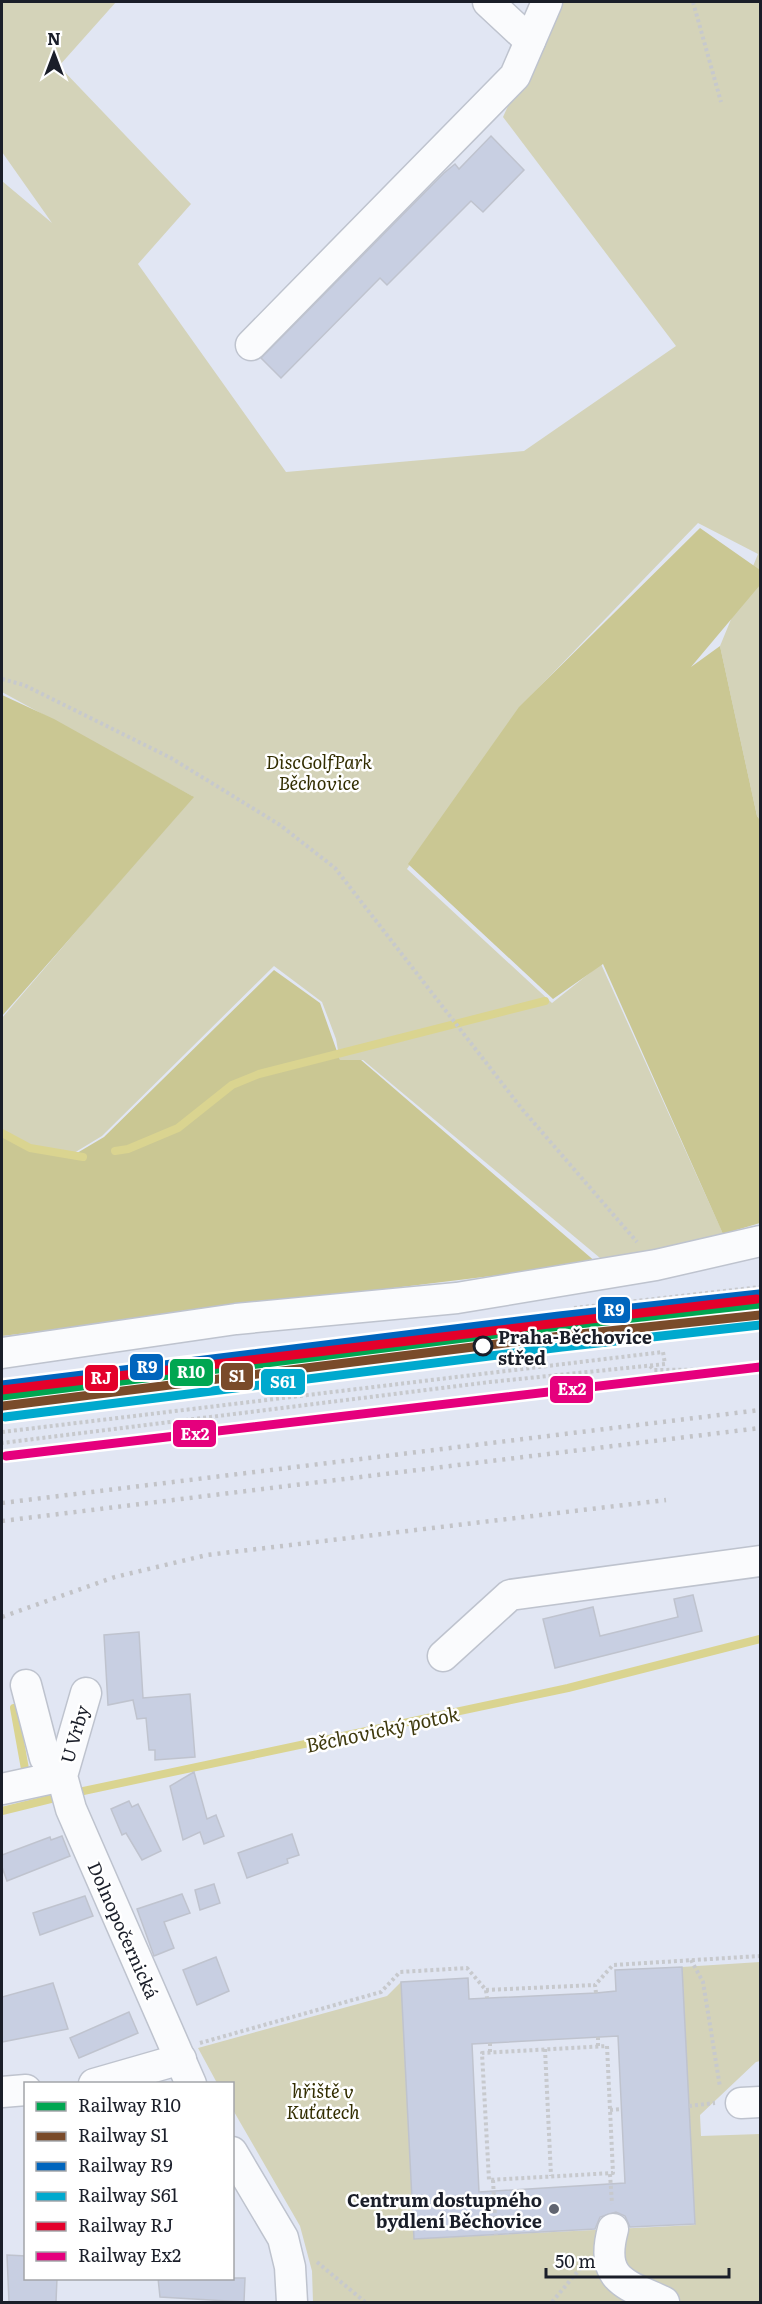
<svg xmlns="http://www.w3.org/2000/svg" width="762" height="2304" viewBox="0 0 762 2304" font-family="Literata,serif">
<rect width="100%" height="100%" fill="#e1e6f3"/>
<g fill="#d4d3b9">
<path d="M2,2H116L59,66L191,204L138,264L286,472L524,451L676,346L503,117L555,2H760V820L757,816L720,646L758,554L698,523L522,705L407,869L552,1003L601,964L725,1238L606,1263L363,1060L340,1062L336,1039L322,1002L274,966L102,1136L69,1156L30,1147L2,1132V1018L192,796L2,692V181L52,223L2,152Z"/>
<path d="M760,1962V2061L756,2062L700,2115L701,2136L760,2134V2302H313L312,2271L300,2226L233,2110L232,2084L217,2083L198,2048L387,1996L401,1982L415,2239L695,2225L682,1967Z"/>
</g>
<g fill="#cac793">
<path d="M700,528L760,570V585L691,667L720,646L757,816L760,820V1223L723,1234L603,964L553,999L408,864L519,707Z"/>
<path d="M2,695L54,719L194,797L2,1016Z"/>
<path d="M274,970L320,1003L340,1060H361L597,1263L2,1336V1134L28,1149L72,1156L104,1137Z"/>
</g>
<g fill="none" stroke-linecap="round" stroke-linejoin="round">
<g stroke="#dad490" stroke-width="8">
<path d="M2,1133L30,1148L83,1157"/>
<path d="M115,1151L128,1149L178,1128L232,1085L259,1074L545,1001"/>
<path d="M14,1708L25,1769"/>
<path d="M74,1793L568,1688L760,1639"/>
<path d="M2,1811L63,1796"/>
</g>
</g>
<g fill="#c8cfe2" stroke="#bfc3ce" stroke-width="1.5" fill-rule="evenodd">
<path d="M491,136L524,170L483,212L471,201L387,285L380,278L281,378L261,358L444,173L455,164L459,169Z"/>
<path d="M693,1595L702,1631L555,1668L543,1619L593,1607L600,1636L678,1617L674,1599Z"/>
<path d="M139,1632L143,1698L190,1694L195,1757L155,1760V1750H149L146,1718L137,1719L133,1700L108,1705L104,1635Z"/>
<path d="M194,1772L207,1819L216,1815L224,1836L204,1844L200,1832L183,1840L170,1786Z"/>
<path d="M129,1801L132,1807L138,1804L161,1851L142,1860L126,1833L122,1835L111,1809Z"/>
<path d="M292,1834L299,1855L287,1859L288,1863L247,1878L238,1853Z"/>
<path d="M62,1836L70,1856L7,1881L2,1867V1855L50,1837L51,1840Z"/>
<path d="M214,1884L220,1903L200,1910L195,1890Z"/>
<path d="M182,1894L190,1913L164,1922L174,1948L154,1956L137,1909Z"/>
<path d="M85,1896L93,1916L40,1935L33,1913Z"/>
<path d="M216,1957L229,1991L197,2005L183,1970Z"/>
<path d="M682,1967L695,2224L630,2227L625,2216L616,2212L600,2217L595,2229L414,2239L401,1982L468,1978L469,1999L596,1993L616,1991L615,1970ZM618,2036L625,2183L479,2192L472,2044Z"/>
<path d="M53,1983L68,2029L2,2042V1997Z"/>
<path d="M129,2012L138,2033L79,2058L70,2038Z"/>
<path d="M7,2255L26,2256V2278H57L56,2302H9Z"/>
<path d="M158,2278H245L244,2302L160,2297Z"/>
</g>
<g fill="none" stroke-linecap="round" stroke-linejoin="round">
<g stroke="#bec3ce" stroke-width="33">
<g id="minor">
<path d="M488,2L530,41"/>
<path d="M251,345L515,76L547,2"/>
<path d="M2,1353L236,1319L457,1298L656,1265L760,1241"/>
<path d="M443,1656L510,1595L760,1561"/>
<path d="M26,1685L45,1758L62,1776"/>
<path d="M86,1693L62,1776L71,1809L191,2084"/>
<path d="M2,1789L62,1776"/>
<path d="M94,2084L181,2059"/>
<path d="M2,2092L26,2090"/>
<path d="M741,2103L760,2102"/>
<path d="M232,2152L283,2238L290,2267L292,2302"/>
<path d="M613,2229C599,2281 626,2284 664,2302"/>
</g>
</g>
<g stroke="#c7c9cd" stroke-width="4" stroke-dasharray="3 3" stroke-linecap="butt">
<path d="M693,2L721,102"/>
<path d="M2,679L24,685L171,758L280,825L335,868L522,1109L637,1242"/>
<path d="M574,1308L760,1287"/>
<path d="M96,1364L97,1377L760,1299"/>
<path d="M650,1366L654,1370L760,1369"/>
<path d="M2,1432L663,1352L665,1364L490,1382L2,1443"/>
<path d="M691,1960L703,1982L720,2087"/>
<path d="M486,1990L595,1985"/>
<path d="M596,1993L595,1985L613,1965L760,1956"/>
<path d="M598,2037V2046"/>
<path d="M200,2043L381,1992L400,1972L467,1968L486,1990L487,1998"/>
<path d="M490,2043V2052"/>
<path d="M607,2046L613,2173L489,2180L482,2053Z"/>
<path d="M545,2049L551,2176"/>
<path d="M689,2106L715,2103"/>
<path d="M610,2110L622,2109"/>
<path d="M610,2174L612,2204"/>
<path d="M493,2180L496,2235"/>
<path d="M317,2262L365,2302"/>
<path d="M552,2302L584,2264"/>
</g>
<use href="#minor" stroke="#fafbfd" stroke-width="30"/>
<g stroke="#c2c3c7" stroke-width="4.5" stroke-dasharray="3 6" stroke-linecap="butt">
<path d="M2,1503L760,1410"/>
<path d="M2,1521L760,1428"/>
<path d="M2,1617L115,1577L207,1555L666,1500"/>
</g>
<g stroke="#fff" stroke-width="14">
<path id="rail-1" d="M2,1396L560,1326L760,1304"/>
</g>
<g stroke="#fff" stroke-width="14">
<path id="rail-2" d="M3,1406L561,1336L760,1315"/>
</g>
<g stroke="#fff" stroke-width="14">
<path id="rail-3" d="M2,1385L559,1316L759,1294"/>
</g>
<g stroke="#fff" stroke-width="14">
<path id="rail-4" d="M5,1417L562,1347L760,1325"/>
</g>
<g stroke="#fff" stroke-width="14">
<path id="rail-5" d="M2,1390L757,1299"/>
</g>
<g stroke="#fff" stroke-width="14">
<path id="rail-6" d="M6,1456L760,1367"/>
</g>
<use href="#rail-1" stroke="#00a651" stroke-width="9"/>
<use href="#rail-2" stroke="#7a4b2a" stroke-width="9"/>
<use href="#rail-3" stroke="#0065bd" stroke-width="9"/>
<use href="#rail-4" stroke="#00a9ce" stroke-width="9"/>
<use href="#rail-5" stroke="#e4002b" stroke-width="9"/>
<use href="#rail-6" stroke="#e5007d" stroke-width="9"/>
</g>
<circle fill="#fff" stroke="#1a1e29" stroke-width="3" cx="483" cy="1346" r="9"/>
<circle fill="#606470" stroke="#fff" stroke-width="2" cx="554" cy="2209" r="6"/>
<g text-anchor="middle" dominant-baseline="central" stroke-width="5" stroke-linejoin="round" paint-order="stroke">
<g font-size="18" font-style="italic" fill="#322d00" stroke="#fff">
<text x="319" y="761">DiscGolfPark<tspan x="319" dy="21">Běchovice</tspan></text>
<text x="323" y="2090">hřiště v<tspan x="323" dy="21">Kuťatech</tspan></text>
</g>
<g font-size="18" font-weight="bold" fill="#1a1e29" stroke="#fff" text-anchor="start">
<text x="498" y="1336">Praha-Běchovice<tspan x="498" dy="21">střed</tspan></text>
</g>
<g font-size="18" fill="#1a1e29" stroke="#fff">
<text transform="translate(74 1734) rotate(-74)">U Vrby</text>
<text transform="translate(124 1930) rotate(66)">Dolnopočernická</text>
</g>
<g font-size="18" font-weight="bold" fill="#1a1e29" stroke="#fff" text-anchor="end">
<text x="542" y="2199">Centrum dostupného<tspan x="542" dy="21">bydlení Běchovice</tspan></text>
</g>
<g font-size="20" font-style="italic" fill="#3f3a0e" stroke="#fff">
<text transform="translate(382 1728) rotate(-12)">Běchovický potok</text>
</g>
</g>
<g stroke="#fff" stroke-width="2">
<rect x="597" y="1296" width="34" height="28" rx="6" fill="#0065bd"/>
<rect x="129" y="1353" width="35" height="28" rx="6" fill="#0065bd"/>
<rect x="169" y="1358" width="45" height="29" rx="6" fill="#00a651"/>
<rect x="220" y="1362" width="34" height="29" rx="6" fill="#7a4b2a"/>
<rect x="84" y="1364" width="35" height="28" rx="6" fill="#e4002b"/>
<rect x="260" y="1368" width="46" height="28" rx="6" fill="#00a9ce"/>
<rect x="549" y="1375" width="45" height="29" rx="6" fill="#e5007d"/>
<rect x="172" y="1419" width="45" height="29" rx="6" fill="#e5007d"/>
</g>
<g font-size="16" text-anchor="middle" font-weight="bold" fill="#fff">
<text x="614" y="1316">R9</text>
<text x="147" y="1373">R9</text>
<text x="191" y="1378">R10</text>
<text x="237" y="1382">S1</text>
<text x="101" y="1384">RJ</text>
<text x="283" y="1388">S61</text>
<text x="572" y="1395">Ex2</text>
<text x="195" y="1440">Ex2</text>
</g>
<rect width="762" height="2304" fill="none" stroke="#1a1e29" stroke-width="6"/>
<rect x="24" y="2082" width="210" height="198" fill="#ffffff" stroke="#a3a5a9" stroke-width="1.5"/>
<rect x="36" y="2102" width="30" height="9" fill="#00a651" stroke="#a3a5a9" stroke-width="1.5"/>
<text x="78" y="2112" font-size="18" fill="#1a1e29">Railway R10</text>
<rect x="36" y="2132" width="30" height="9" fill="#7a4b2a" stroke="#a3a5a9" stroke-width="1.5"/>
<text x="78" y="2142" font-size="18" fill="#1a1e29">Railway S1</text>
<rect x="36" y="2162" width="30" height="9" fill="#0065bd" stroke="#a3a5a9" stroke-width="1.5"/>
<text x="78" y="2172" font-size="18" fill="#1a1e29">Railway R9</text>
<rect x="36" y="2192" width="30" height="9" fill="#00a9ce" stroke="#a3a5a9" stroke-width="1.5"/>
<text x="78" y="2202" font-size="18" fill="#1a1e29">Railway S61</text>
<rect x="36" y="2222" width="30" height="9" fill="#e4002b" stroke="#a3a5a9" stroke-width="1.5"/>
<text x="78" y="2232" font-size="18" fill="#1a1e29">Railway RJ</text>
<rect x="36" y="2252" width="30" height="9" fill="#e5007d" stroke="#a3a5a9" stroke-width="1.5"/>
<text x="78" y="2262" font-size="18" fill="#1a1e29">Railway Ex2</text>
<g transform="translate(54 54)" stroke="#ffffff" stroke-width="4.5" paint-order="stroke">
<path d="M0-4.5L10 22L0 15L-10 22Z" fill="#1a1e29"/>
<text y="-9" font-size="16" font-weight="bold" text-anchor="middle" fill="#1a1e29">N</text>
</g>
<path d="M546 2268v9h183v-9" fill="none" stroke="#1a1e29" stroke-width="3"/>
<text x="555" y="2268" font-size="18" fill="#1a1e29" stroke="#ffffff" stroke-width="4.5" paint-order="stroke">50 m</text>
</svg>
